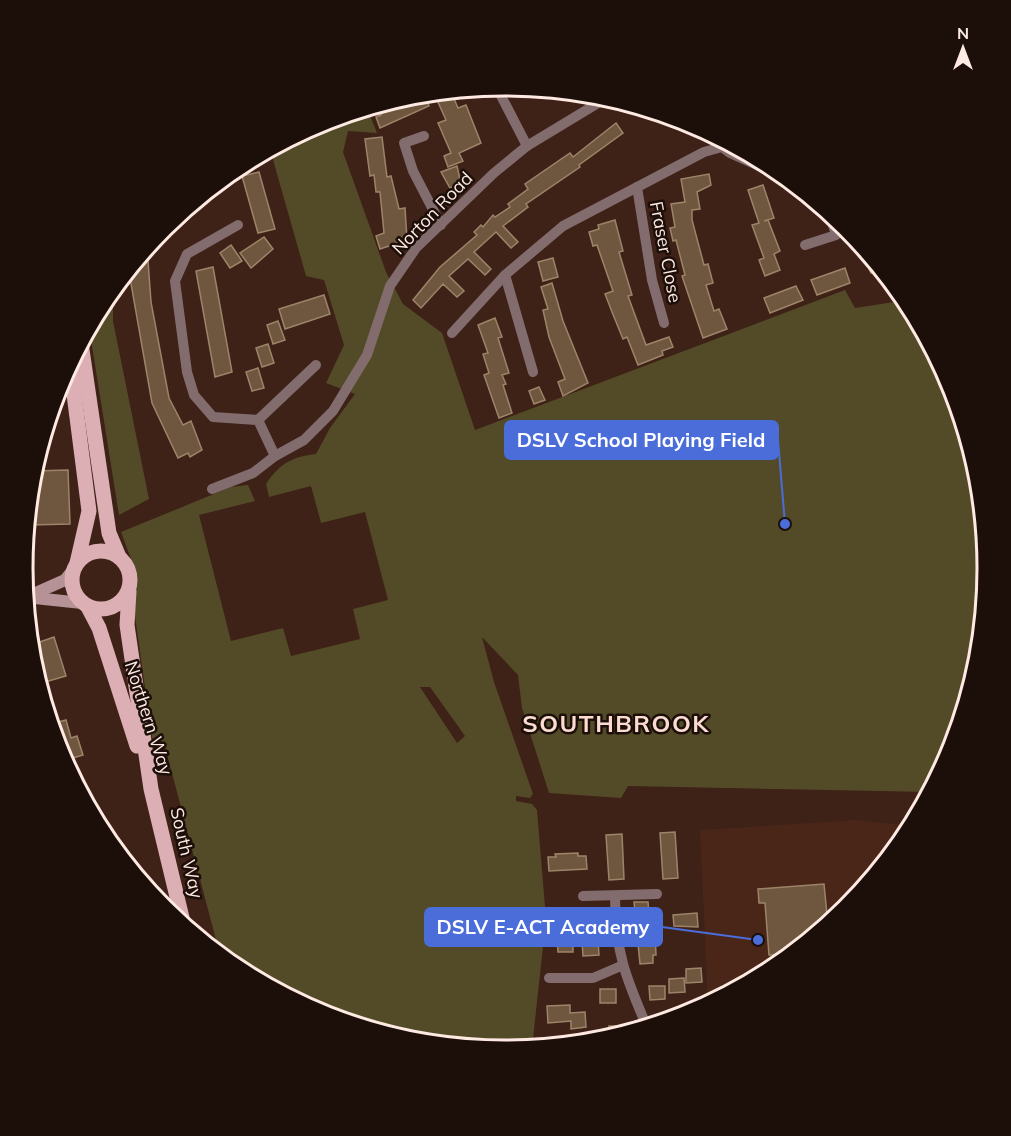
<svg xmlns="http://www.w3.org/2000/svg" width="1011" height="1136" viewBox="0 0 1011 1136" font-family="Mulish,sans-serif">
<rect width="100%" height="100%" fill="#3e2117"/>
<path fill="#4a2619" d="M857,820L912,826L847,910L774,970L708,1005L700,830Z"/>
<g fill="#534b27" fill-rule="evenodd">
<path d="M367,108L377,133L348,131L343,152L386,272L403,304L442,333L475,430L845,290L855,308L907,300C922,327 941,355 952,384C1004,516 997,667 931,792L628,786L621,798L549,793L522,708L518,675L482,637L494,682L533,794L530,798L516,796V801L532,804L537,810L546,919L532,1048C432,1058 298,1019 220,955L164,743L152,738L135,616V570L121,532L231,487L248,485L255,501L199,515L231,641L283,628L291,656L360,639L353,609L388,600L365,512L321,523L311,486L269,497L266,484C280,463 292,457 316,454L330,428L355,394L326,383L344,345L324,280L306,276L270,149L321,122ZM420,687H430L465,736L457,743Z"/>
<path d="M113,289V321L149,499L119,515L89,327Z"/>
</g>
<g fill="#6e573e" stroke="#9d8469" stroke-width="1.5">
<path d="M423,93L429,106L380,128L376,117L381,115L378,107L406,96Z"/>
<path d="M452,94L458,108L466,105L481,143L459,153L463,161L448,167L444,156L451,153L438,123L446,120L437,100Z"/>
<path d="M616,123L623,133L579,165L580,167L526,204L528,207L503,226L518,242L511,248L496,232L474,252L491,269L485,275L468,259L449,276L464,291L457,297L443,284L421,308L413,300L440,267L477,235L474,232L481,225L483,227L493,215L495,217L510,207L508,204L528,189L525,184L570,153L573,157Z"/>
<path d="M382,137L387,177L391,176L399,209L405,208L407,240L380,249L376,236L384,233L380,192H376L374,175L370,176L365,139Z"/>
<path d="M457,166L461,184L450,188L441,172Z"/>
<path d="M259,172L275,229L258,233L242,176Z"/>
<path d="M709,174L711,185L697,192L700,209L692,210V220L704,265L708,264L713,283L706,285L714,311L719,309L727,329L703,338L682,276L685,275L676,240L673,241L670,228L675,227L671,204L685,202L681,179Z"/>
<path d="M763,185L774,218L764,221L768,220L780,251L774,254L780,270L765,276L759,260L764,258L752,225L759,223L748,190Z"/>
<path d="M615,220L623,251L619,252L632,295L628,296L646,345L669,337L673,347L662,351L663,355L638,365L627,337L623,339L612,312L605,294L613,291L597,245L593,246L589,232L599,229L598,225Z"/>
<path d="M264,237L273,249L251,268L240,253Z"/>
<path d="M861,244L874,259L881,268L871,273L858,246Z"/>
<path d="M231,245L242,261L230,268L220,253Z"/>
<path d="M147,247L151,302L169,398L183,425L191,421L202,450L190,457L188,453L178,458L152,403L130,278V268Z"/>
<path d="M553,258L558,277L543,281L538,262Z"/>
<path d="M213,267L232,372L215,377L196,271Z"/>
<path d="M845,268L850,283L817,295L811,280Z"/>
<path d="M552,283L563,321L588,383L563,396L558,382L565,379L549,337L543,310L548,309L541,287Z"/>
<path d="M796,286L803,300L770,313L764,298Z"/>
<path d="M324,295L330,314L285,329L279,309Z"/>
<path d="M495,318L502,337L498,338L509,373L502,375L506,384L503,385L512,413L499,418L484,375L489,373L483,354L488,353L478,325Z"/>
<path d="M278,321L285,340L273,344L267,325Z"/>
<path d="M268,344L274,363L262,367L256,348Z"/>
<path d="M258,368L264,388L252,391L246,372Z"/>
<path d="M539,387L545,400L534,404L529,391Z"/>
<path d="M68,470L70,524L30,525L33,471Z"/>
<path d="M54,637L66,676L38,684L32,662L31,656H37L34,644Z"/>
<path d="M66,720L71,738L77,736L83,755L63,761L51,724Z"/>
<path d="M675,832L678,878L663,879L660,833Z"/>
<path d="M622,834L624,879L609,880L606,835Z"/>
<path d="M578,853V856H586L587,869L549,871L548,857H556L555,854Z"/>
<path d="M824,884L827,915L842,914L793,954L769,955L765,903H759L758,889Z"/>
<path d="M634,902H648L650,925H652L653,933H655L656,955H653V963L640,964Z"/>
<path d="M697,913L698,927L674,926L673,915Z"/>
<path d="M573,938V952H558L557,939Z"/>
<path d="M598,941L599,955L583,956L582,942Z"/>
<path d="M701,968L702,982L686,983V969Z"/>
<path d="M684,978L685,992L669,993V979Z"/>
<path d="M649,986H665V999L650,1000Z"/>
<rect x="600" y="989" width="16" height="14"/>
<path d="M570,1005V1013L585,1012L586,1027L571,1029V1021L548,1023L547,1006Z"/>
<path d="M609,1026H622V1035L610,1039Z"/>
</g>
<g fill="none" stroke-linecap="round" stroke-linejoin="round">
<g stroke="#826c6e" stroke-width="10">
<path d="M496,86L527,146"/>
<path d="M424,136L404,143L413,171L441,225"/>
<path d="M637,187L652,280L664,323"/>
<path d="M238,225L187,254L175,281L187,372L194,395L213,417L258,420L275,456"/>
<path d="M805,245L836,235L829,212"/>
<path d="M505,275L533,372"/>
<path d="M452,333L505,275L563,226L704,152L722,147L730,153L790,180"/>
<path d="M258,420L316,365"/>
<path d="M212,489L253,473L275,456L304,440L333,411L367,355L390,286L416,248L494,173L527,146L608,97"/>
<path d="M583,896L657,894"/>
<path d="M615,896C615,952 626,978 647,1027"/>
<path d="M549,978H593L621,966"/>
</g>
<g stroke="#b49295" stroke-width="12">
<path d="M29,596L65,580L73,570"/>
<path d="M25,597L82,603"/>
</g>
<g stroke="#dbafb3" stroke-width="15">
<path d="M81,343L109,533L119,557"/>
<path d="M70,363L89,511L77,563"/>
<circle cx="101" cy="580" r="29"/>
<path d="M129,591L127,625L151,789L184,926"/>
<path d="M88,607L99,628L137,746"/>
</g>
</g>
<g text-anchor="middle" dominant-baseline="central" stroke-width="5" stroke-linejoin="round" paint-order="stroke">
<g font-size="18" fill="#feeae2" stroke="#1c0f0a">
<text transform="translate(432 213) rotate(-46)">Norton Road</text>
<text transform="translate(666 252) rotate(79)">Fraser Close</text>
<text transform="translate(149 718) rotate(72)">Northern Way</text>
<text transform="translate(187 853) rotate(77)">South Way</text>
</g>
<g font-size="24" font-weight="bold" letter-spacing="1.5" fill="#fcdcd0" stroke="#1c0f0a">
<text x="616" y="723">SOUTHBROOK</text>
</g>
</g>
<path d="M0 0H1011V1136H0ZM33 568a472 472 0 1 1 944 0a472 472 0 1 1-944 0Z" fill="#1c0f0a" fill-rule="evenodd"/>
<path fill="none" stroke="#feeae2" stroke-width="3" d="M33 568a472 472 0 1 1 944 0a472 472 0 1 1-944 0Z"/>
<path fill="none" stroke="#4a6dda" stroke-width="2" d="M785 524L778 440M758 940L662 927"/>
<g fill="#4a6dda" stroke="#1c0f0a" stroke-width="2">
<circle cx="785" cy="524" r="6"/>
<circle cx="758" cy="940" r="6"/>
</g>
<g fill="#4a6dda" stroke="#4a6dda" stroke-width="2">
<rect x="505" y="421" width="273" height="38" rx="6"/>
<rect x="425" y="908" width="237" height="38" rx="6"/>
</g>
<g font-size="20" text-anchor="middle" font-weight="bold" fill="#fff">
<text x="641" y="447">DSLV School Playing Field</text>
<text x="543" y="934">DSLV E-ACT Academy</text>
</g>
<g transform="translate(963 48)" stroke="#1c0f0a" stroke-width="4.5" paint-order="stroke">
<path d="M0-4.5L10 22L0 15L-10 22Z" fill="#feeae2"/>
<text y="-9" font-size="16" font-weight="bold" text-anchor="middle" fill="#feeae2">N</text>
</g>
</svg>
